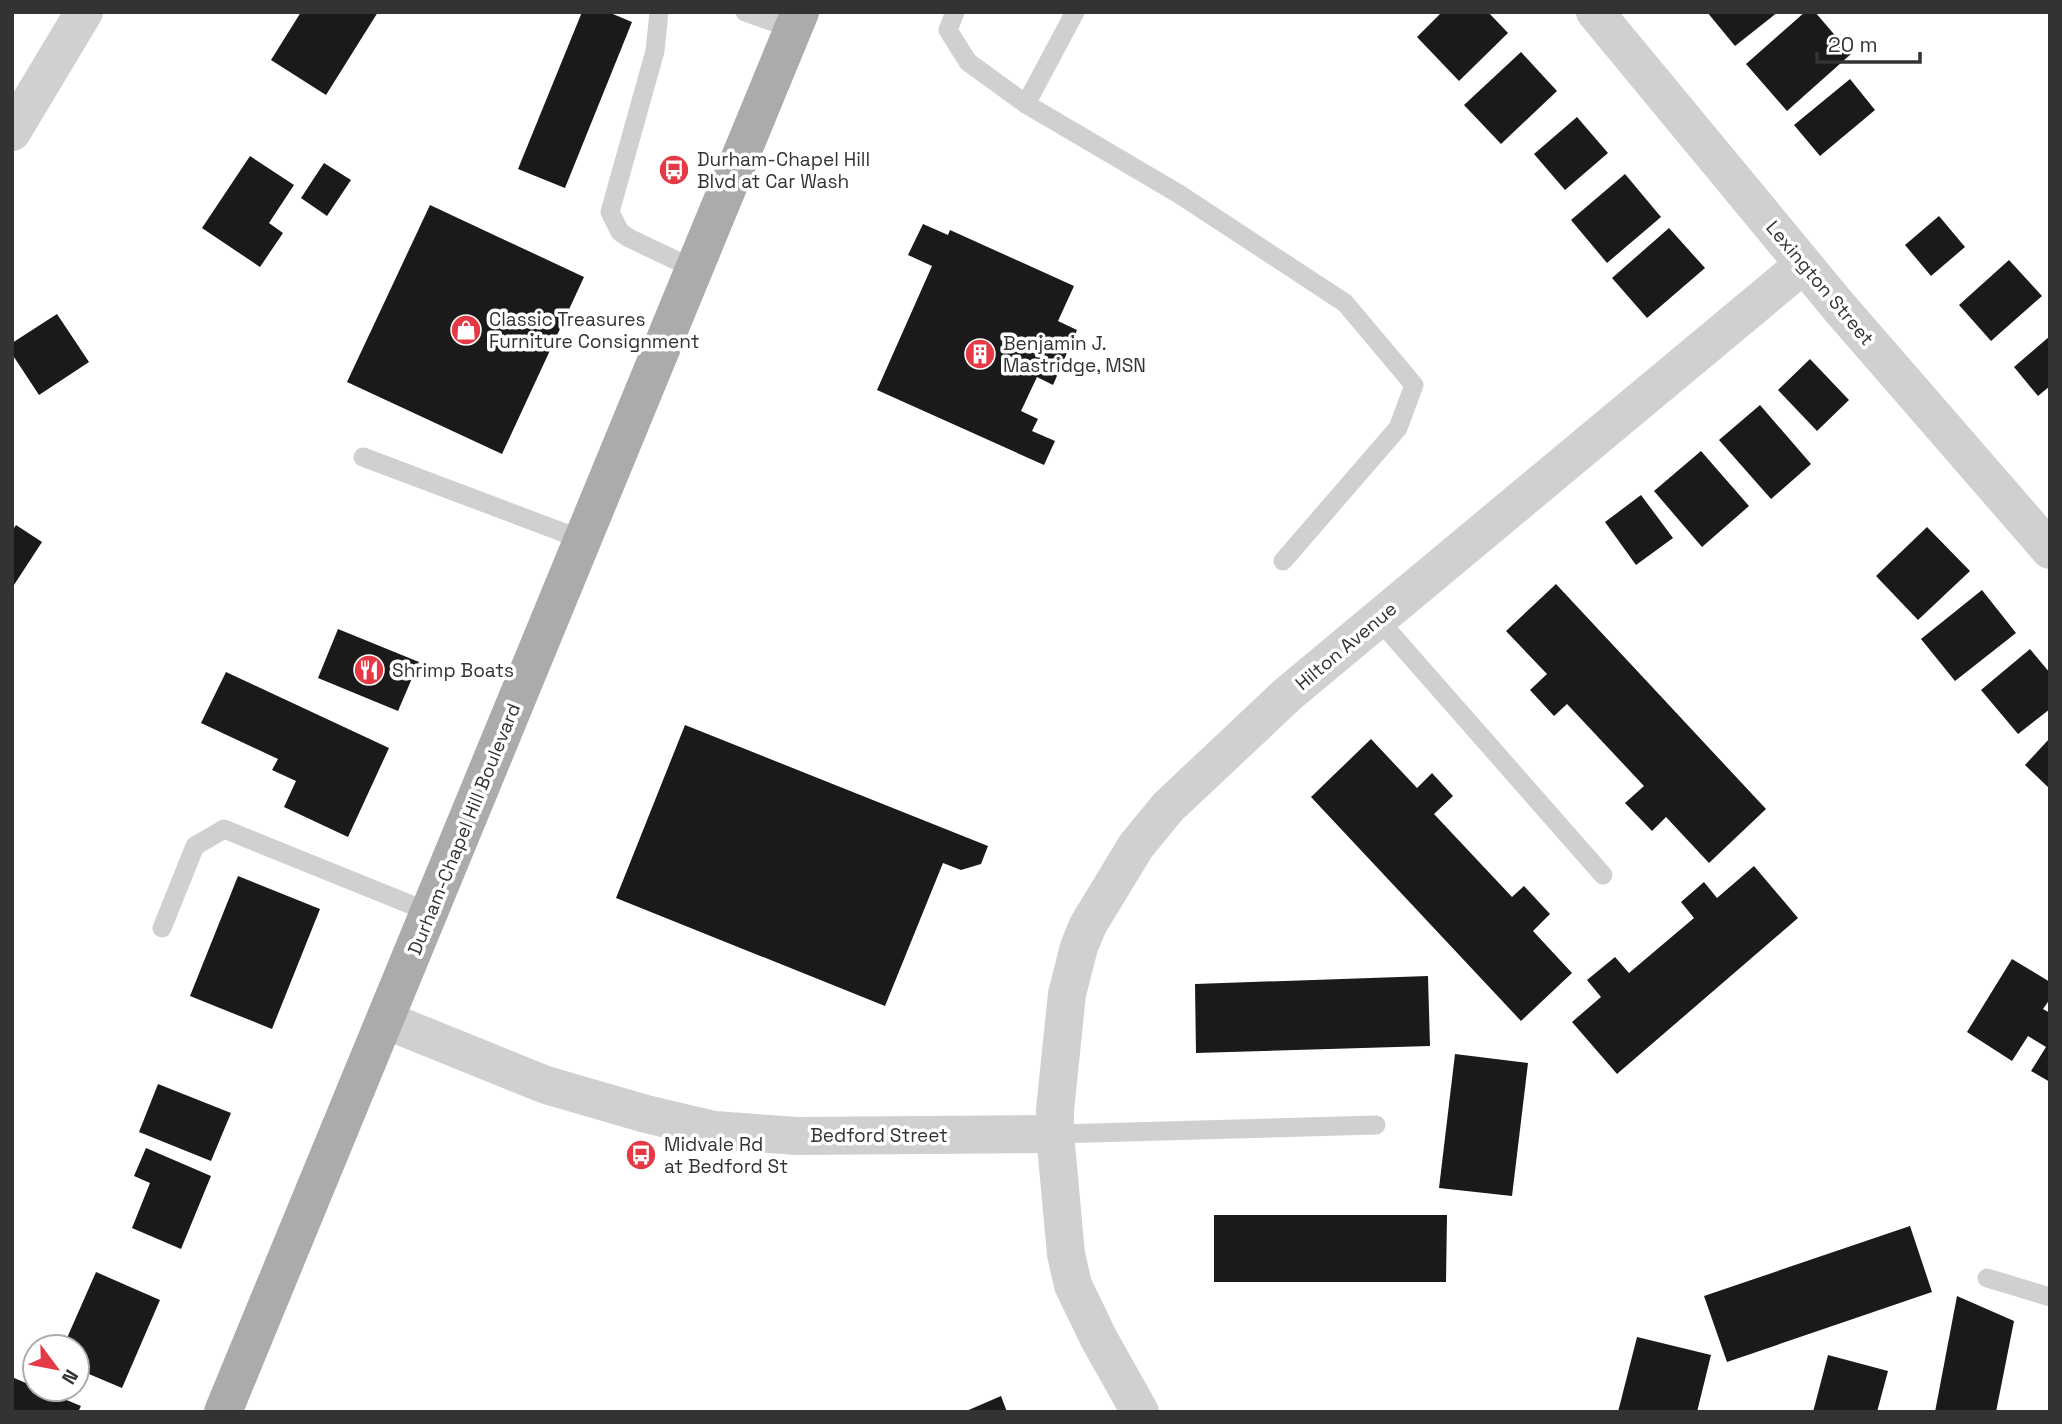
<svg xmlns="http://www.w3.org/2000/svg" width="2062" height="1424" viewBox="0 0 2062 1424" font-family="'Space Grotesk',sans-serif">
<rect width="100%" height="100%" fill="#fff"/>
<g fill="#1a1a1a">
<path d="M301,12H378L326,95L271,60Z"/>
<path d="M582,12H608L632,22L565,188L518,169Z"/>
<path d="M1442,12H1488L1508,33L1459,81L1417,37Z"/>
<path d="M1707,12H1778L1735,46Z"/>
<path d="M1805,12H1815L1851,54L1787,111L1746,64Z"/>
<path d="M1521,52L1557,91L1501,144L1464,105Z"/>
<path d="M1850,79L1875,110L1820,156L1794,125Z"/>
<path d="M1577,117L1608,153L1565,190L1534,154Z"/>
<path d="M250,156L294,185L269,223L283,233L260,267L202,228Z"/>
<path d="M324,163L351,180L327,216L301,198Z"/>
<path d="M1625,174L1661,217L1607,263L1571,220Z"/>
<path d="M430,205L584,277L502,454L347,382Z"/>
<path d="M1939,216L1965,247L1931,276L1905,245Z"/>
<path d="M923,224L948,235L950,230L1074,286L1058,321L1077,330L1053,385L1037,377L1021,411L1038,419L1032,431L1055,441L1044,465L877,390L932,266L908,255Z"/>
<path d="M1669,228L1705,268L1647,318L1612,278Z"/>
<path d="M2009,260L2042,296L1991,341L1959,305Z"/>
<path d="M57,314L89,362L39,395L12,354V343Z"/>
<path d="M2050,336V386L2038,396L2014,367Z"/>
<path d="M1810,359L1849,400L1817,431L1778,390Z"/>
<path d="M1760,405L1811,464L1771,499L1719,440Z"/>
<path d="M1701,451L1749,506L1702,547L1654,491Z"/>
<path d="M1641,495L1673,538L1636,565L1605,522Z"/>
<path d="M16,525L42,542L12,588V531Z"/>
<path d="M1927,527L1970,571L1918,620L1876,576Z"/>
<path d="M1556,584L1766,809L1709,863L1666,817L1652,831L1625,803L1644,786L1567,704L1554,716L1530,690L1547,674L1506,631Z"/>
<path d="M1982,590L2016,633L1955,681L1921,639Z"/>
<path d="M338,629L419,662L398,711L318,678Z"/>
<path d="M2030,649L2050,673V709L2018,734L1981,690Z"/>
<path d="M226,672L389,748L348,837L284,807L296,781L272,770L278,759L201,723Z"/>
<path d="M685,725L988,846L981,864L961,870L943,863L885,1006L616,898Z"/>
<path d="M2050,738V789L2025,765Z"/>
<path d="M1371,739L1417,788L1432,773L1453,796L1434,814L1512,897L1524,886L1550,914L1533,931L1572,973L1521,1021L1311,797Z"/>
<path d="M1754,866L1798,918L1617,1074L1572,1022L1601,997L1587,980L1615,957L1629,973L1694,918L1681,902L1704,882L1717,898Z"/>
<path d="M238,876L320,909L272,1029L190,996Z"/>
<path d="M2012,959L2050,982V999L2043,1009L2050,1013V1082L2031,1071L2046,1047L2028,1036L2012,1061L1967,1032Z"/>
<path d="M1428,976L1430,1046L1196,1053L1195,984Z"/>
<path d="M1455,1054L1528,1063L1512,1196L1439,1188Z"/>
<path d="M158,1084L231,1113L211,1161L139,1132Z"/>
<path d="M146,1148L211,1176L181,1249L132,1228L150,1183L134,1176Z"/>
<path d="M1214,1215H1447L1446,1282H1214Z"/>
<path d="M1910,1226L1932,1292L1727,1362L1704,1296Z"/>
<path d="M96,1272L160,1300L122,1388L77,1369V1347H63Z"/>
<path d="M1957,1296L2014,1321L1996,1412H1935Z"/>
<path d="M1637,1337L1711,1355L1697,1412H1618Z"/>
<path d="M1828,1355L1888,1371L1877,1412H1813Z"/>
<path d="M12,1377L35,1387V1389H40L81,1406L78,1412H12Z"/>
<path d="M1001,1396L1007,1412H964Z"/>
</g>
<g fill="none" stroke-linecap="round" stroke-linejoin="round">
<g stroke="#d0d0d0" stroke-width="19">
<path d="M659,12L655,51L610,212L620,232L629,238L694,269"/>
<path d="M745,12L793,29"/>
<path d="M955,12L948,30L968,62L1026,104L1179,194L1345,303L1414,385L1398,428L1283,561"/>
<path d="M1026,104L1075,12"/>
<path d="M363,457L583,540"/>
<path d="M1378,619L1603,875"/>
<path d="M162,928L195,846L224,829L429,912"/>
<path d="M1055,1134L1376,1125"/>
<path d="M1987,1278L2050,1297"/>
</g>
<g stroke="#d0d0d0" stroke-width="38">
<path d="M1595,12L1839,307L2050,550"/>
<path d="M12,132L84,12"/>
<path d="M385,1020L546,1085L646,1114L714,1130L797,1136L1055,1134"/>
<path d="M1140,1412L1099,1339L1073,1285L1066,1254L1055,1134V1110L1067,994L1079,947L1088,925L1136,846L1168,807L1288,694L1803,265"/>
</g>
<path stroke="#ababab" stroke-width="38" d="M223,1412L800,12"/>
</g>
<defs>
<g id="bus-disc" transform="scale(1.575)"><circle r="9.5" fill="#e63946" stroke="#fff"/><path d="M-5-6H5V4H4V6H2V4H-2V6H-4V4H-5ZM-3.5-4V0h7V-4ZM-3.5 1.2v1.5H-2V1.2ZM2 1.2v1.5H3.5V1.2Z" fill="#fff"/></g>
<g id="shop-disc" transform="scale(1.575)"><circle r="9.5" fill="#e63946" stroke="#fff"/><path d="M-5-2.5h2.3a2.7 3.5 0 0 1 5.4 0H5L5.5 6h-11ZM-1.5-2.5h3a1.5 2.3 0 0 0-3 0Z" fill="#fff"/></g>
<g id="building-disc" transform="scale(1.575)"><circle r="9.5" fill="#e63946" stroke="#fff"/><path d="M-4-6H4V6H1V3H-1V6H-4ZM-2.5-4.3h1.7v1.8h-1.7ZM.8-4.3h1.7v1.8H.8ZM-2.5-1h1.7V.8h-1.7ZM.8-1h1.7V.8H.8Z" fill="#fff"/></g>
<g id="restaurant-disc" transform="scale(1.575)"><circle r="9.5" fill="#e63946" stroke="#fff"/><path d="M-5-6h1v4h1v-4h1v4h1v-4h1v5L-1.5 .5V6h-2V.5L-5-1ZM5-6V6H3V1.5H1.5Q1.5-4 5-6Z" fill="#fff"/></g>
</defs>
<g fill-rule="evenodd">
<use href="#bus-disc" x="674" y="170"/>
<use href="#shop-disc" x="466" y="330"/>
<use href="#building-disc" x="980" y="354"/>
<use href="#restaurant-disc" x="369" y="670"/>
<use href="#bus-disc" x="641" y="1155"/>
</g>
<g text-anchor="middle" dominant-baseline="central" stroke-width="7" stroke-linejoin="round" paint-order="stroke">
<g font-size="19" fill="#333" stroke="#fff" text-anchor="start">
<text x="697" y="159">Durham-Chapel Hill<tspan x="697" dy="22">Blvd at Car Wash</tspan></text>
<text x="489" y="319">Classic Treasures<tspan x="489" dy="22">Furniture Consignment</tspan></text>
<text x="1003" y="343">Benjamin J.<tspan x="1003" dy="22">Mastridge, MSN</tspan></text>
<text x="392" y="670">Shrimp Boats</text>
<text x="664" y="1144">Midvale Rd<tspan x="664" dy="22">at Bedford St</tspan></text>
</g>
<g font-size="19" fill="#333" stroke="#fff">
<text transform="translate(1820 283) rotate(50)">Lexington Street</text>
<text transform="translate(1346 646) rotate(-40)">Hilton Avenue</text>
<text transform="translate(464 829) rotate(-68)">Durham-Chapel Hill Boulevard</text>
<text x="879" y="1135">Bedford Street</text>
</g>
</g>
<rect width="2062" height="1424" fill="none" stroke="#333333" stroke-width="28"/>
<g transform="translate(56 1368) rotate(122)"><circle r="33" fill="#ffffff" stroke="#adadad" stroke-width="2"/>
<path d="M0-5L12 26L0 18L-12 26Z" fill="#e63946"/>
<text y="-10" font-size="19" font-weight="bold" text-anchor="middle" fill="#333333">N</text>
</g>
<path d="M1817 52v10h103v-10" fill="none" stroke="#333333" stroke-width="3.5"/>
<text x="1828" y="52" font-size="21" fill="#333333" stroke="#ffffff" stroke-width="5" paint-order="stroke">20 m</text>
</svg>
